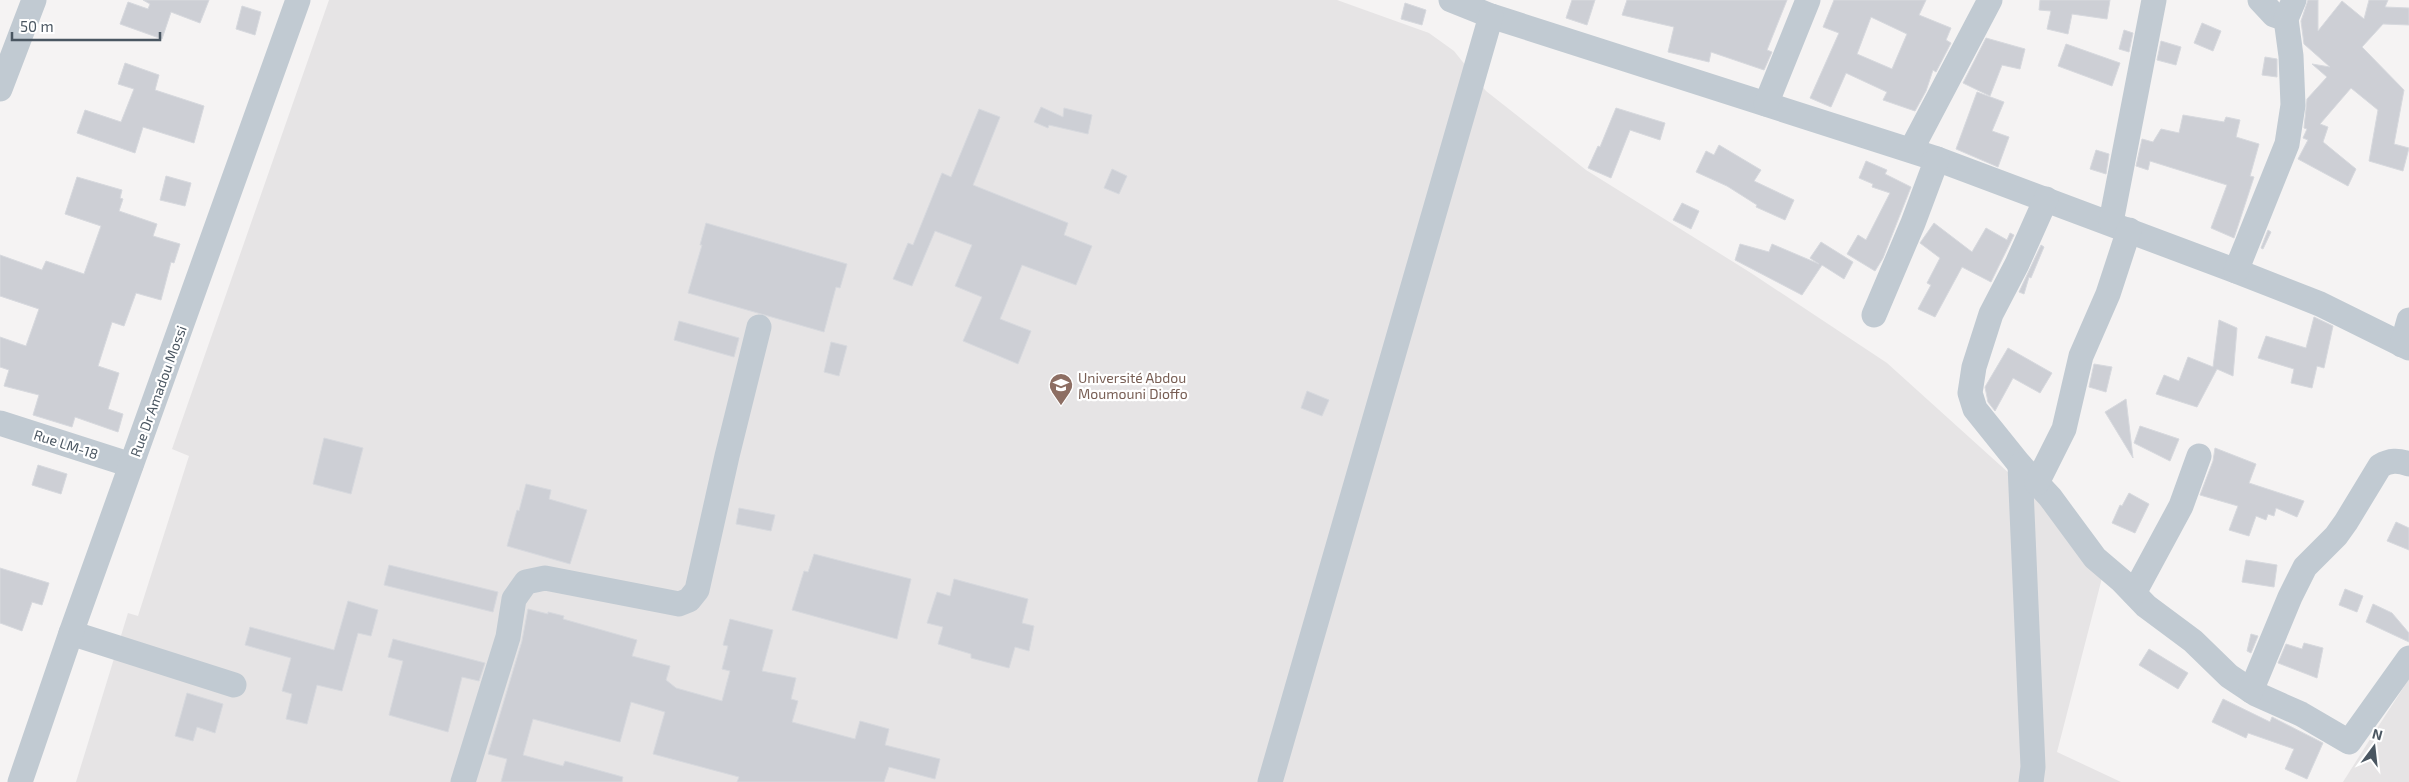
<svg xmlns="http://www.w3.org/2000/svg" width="2409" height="782" viewBox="0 0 2409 782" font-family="'Exo 2',sans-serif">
<rect width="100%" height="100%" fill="#f5f3f3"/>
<g fill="#e6e4e5">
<path d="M329,0H1337L1429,33L1454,51L1486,91L1586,170L1751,273L1887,363L2042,503L2102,578L2057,752L2121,782H76L128,613L138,616L189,456L172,449Z"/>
<path d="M2409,679V782H2343L2374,733Z"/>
</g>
<g fill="#cdcfd5" stroke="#d7d9de" fill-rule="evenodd">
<path d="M143,0H209L200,23L171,12L162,39L120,24L128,2L148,9L150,4Z"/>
<path d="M1572,0H1595L1587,25L1566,18Z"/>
<path d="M1627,0H1787L1767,50L1772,52L1764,70L1711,52L1709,62L1668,52L1674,27L1622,15Z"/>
<path d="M1834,0H1926L1919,15L1951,28L1946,40L1951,43L1936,72L1933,70L1926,91L1915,111L1883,100L1887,92L1846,73L1831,107L1810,98L1839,33L1823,27ZM1871,17L1907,34L1892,69L1857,54Z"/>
<path d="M2040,0H2110L2107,19L2072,14L2068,34L2047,29L2051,11L2039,10Z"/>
<path d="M2308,0H2318V31L2342,1L2364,19L2369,0H2388L2385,7L2409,8V25L2383,24L2362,47L2404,90L2394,144L2409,148L2403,171L2369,161L2378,110L2351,88L2320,124L2328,127L2323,142L2356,169L2348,186L2298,159L2308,140L2303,138L2307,129L2304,128L2307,99L2327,77L2312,64L2330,67L2304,44L2301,21Z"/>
<path d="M1405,3L1426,10L1422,25L1401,19Z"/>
<path d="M242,6L261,12L255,35L236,29Z"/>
<path d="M2202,23L2221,31L2213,51L2194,43Z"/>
<path d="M2124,30L2133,33L2129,52L2119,49Z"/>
<path d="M1986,38L2025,49L2020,69L2002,65L1990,96L1963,83Z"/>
<path d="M2161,41L2181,47L2176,65L2157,60Z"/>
<path d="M2066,44L2120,63L2112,86L2058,66Z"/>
<path d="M2265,57L2277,59V77L2262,75Z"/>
<path d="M125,63L159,75L155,90L204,106L194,143L143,127L135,153L77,133L85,110L121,122L134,89L118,84Z"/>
<path d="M1977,92L2004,102L1992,131L2009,137L1998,167L1956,149Z"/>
<path d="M1041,107L1063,117L1064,108L1092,115L1088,134L1049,125L1048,128L1034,122Z"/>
<path d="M1616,108L1665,123L1660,140L1630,130L1611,178L1588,168L1598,146L1600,147Z"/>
<path d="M979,109L1000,117L973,185L1068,223L1064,235L1092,246L1076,285L1022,265L1000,319L1031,331L1018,364L963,341L982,297L955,286L972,245L935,231L912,286L893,279L908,243L913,245L942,173L951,177Z"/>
<path d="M2183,115L2224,122L2226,117L2240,120L2236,137L2259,144L2250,176L2254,177L2234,238L2211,228L2227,185L2150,161L2148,170L2136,166L2142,139L2153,142L2161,129L2179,133Z"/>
<path d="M1719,145L1761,170L1754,181L1794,200L1785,220L1756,207L1757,205L1727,186L1696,172L1706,151L1714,155Z"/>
<path d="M2096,150L2109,154L2106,174L2090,169Z"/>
<path d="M1866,161L1887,170L1885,174L1911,187L1883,258L1875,271L1847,254L1858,235L1866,240L1890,193L1872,187L1873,184L1859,178Z"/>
<path d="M1112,169L1127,176L1119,194L1104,188Z"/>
<path d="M166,176L191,183L185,206L160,200Z"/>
<path d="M77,177L122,190L120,198L123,199L119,211L157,224L153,236L180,244L174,263L171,262L161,300L136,293L124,326L112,322L98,366L119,373L108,409L123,414L118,432L75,417L72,427L33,415L39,395L4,386L9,370L0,367V337L26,346L39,309L0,296V255L42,270L46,261L84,274L101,226L65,214Z"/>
<path d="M1682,203L1699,211L1691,229L1673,220Z"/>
<path d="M706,223L847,264L840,288L836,287L824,332L688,293L702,245H700Z"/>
<path d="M1934,223L1972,252L1986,228L2007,240L2010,233L2014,235L1991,282L1962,267L1935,317L1918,309L1931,285L1927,283L1940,258L1920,243Z"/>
<path d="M2268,230L2271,232L2263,249L2261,248Z"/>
<path d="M1821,242L1853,262L1844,279L1822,265L1802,295L1735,260L1740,244L1769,252L1772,244L1819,264L1810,258Z"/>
<path d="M2041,245L2044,247L2031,278L2029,277L2024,294L2019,292Z"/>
<path d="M2314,317L2333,326L2324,368L2317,366L2312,388L2291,383L2294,369L2258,358L2266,336L2306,348Z"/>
<path d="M2219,320L2237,328L2233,376L2217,369L2197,407L2156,394L2164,375L2179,381L2188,357L2213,367Z"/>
<path d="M679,321L739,338L734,357L674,340Z"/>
<path d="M831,342L847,346L839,376L824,372Z"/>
<path d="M2008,348L2052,373L2040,393L2013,378L1995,411L1988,402L1985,387Z"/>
<path d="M2094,364L2112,367L2106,392L2089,387Z"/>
<path d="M1307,391L1329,400L1322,416L1301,408Z"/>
<path d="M2126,399L2133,458L2105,412Z"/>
<path d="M2140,426L2179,439L2170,461L2134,443Z"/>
<path d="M324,438L363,448L351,494L313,484Z"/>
<path d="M2215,448L2256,464L2249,483L2304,501L2297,517L2276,508L2274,516L2268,514L2266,520L2256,516L2249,536L2229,530L2238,506L2200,495L2213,461Z"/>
<path d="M38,465L67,474L61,494L32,485Z"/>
<path d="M526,484L551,490L549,499L587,510L570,564L507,546L517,510L519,511Z"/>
<path d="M2129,493L2149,504L2135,533L2112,523L2120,505L2122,506Z"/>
<path d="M739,508L775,515L771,531L736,524Z"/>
<path d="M2396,522L2409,528V550L2387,541Z"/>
<path d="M814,554L911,579L897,639L792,610L804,571L808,572Z"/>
<path d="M2246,560L2277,565L2274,587L2242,582Z"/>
<path d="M389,565L498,592L493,612L384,585Z"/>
<path d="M0,568L49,583L42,605L32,602L22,631L0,623Z"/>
<path d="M954,579L1028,599L1022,623L1034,626L1029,651L1015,647L1009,668L971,658V654L938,644L943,627L927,623L937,592L950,596Z"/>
<path d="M2345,589L2363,596L2357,612L2339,605Z"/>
<path d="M348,601L378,610L371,636L358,633L342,691L317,685L307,724L286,719L292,694L282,691L291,658L245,645L250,627L334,650Z"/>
<path d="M2373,604L2392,613L2409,633V642L2366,622Z"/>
<path d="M528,609L548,614V612L564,616L563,619L637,640L632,656L670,666L666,680L676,688L722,701L730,671L722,669L728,646L723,645L730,619L773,630L762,671L796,678L791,699L798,701L792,722L855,739L860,721L889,729L885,745L940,759L935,779L889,767L884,782H737L739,777L653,754L665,712L631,702L620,742L533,719L523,755L563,766L565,761L623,777L622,782H501L507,759L488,754L522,641Z"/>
<path d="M2251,634L2258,636L2251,653L2247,651Z"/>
<path d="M393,639L485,663L479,681L462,677L448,732L389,715L403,661L388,657Z"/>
<path d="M2304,643L2323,648L2317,678L2278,663L2286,644L2302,649Z"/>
<path d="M2149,649L2188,673L2178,689L2139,665Z"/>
<path d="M187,693L223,704L215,733L197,727L193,741L175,736Z"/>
<path d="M2223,699L2270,722L2272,717L2323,743L2307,779L2285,769L2294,749L2248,733L2246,738L2212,722Z"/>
</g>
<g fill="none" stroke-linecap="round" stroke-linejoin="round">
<g stroke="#c1cad2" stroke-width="25">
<path d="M1451,0L1491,16L1937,159L2236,271L2320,304L2409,348"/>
<path d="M2260,0L2274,15L2286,19"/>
<path d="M0,89L34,0"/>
<path d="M1766,104L1808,0"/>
<path d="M1911,150L1990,0"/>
<path d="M2046,199L2017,264L1991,314L1974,367L1970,393L1975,409L2020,465L2050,497L2095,558L2122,581L2146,606L2193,641L2229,676L2256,694L2301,714L2349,742L2409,658"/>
<path d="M2111,222L2154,0"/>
<path d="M2236,271L2287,144L2293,105L2291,56L2286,19L2294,0"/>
<path d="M1874,315L1913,223L1937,159"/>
<path d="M2402,345L2409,320"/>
<path d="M0,423L131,465"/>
<path d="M2020,465L2033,767L2031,782"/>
<path d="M2037,483L2064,429L2081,356L2108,294L2129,230"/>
<path d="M2134,593L2181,506L2199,456"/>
<path d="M71,633L234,685"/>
<path d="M2251,691L2290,597L2305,567L2336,536L2346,522L2380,466C2390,460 2398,460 2409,464"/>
<path d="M20,782L71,633L298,0"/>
<path d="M463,782L508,637L514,599L526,582L545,578L679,604L689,600L697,590L727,456L759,327"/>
<path d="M1270,782L1491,16"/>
</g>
</g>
<defs>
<g id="university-pin" transform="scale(1.25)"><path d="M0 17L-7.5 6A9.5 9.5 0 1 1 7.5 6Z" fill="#8d6e63" stroke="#fff"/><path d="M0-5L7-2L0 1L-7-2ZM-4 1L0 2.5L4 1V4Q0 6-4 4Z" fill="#fff"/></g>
</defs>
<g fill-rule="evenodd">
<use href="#university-pin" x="1061" y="385"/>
</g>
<g text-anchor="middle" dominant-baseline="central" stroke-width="4.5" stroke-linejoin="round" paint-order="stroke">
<g font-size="14" fill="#785e54" stroke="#fff" text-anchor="start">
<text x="1078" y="377">Université Abdou<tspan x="1078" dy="16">Moumouni Dioffo</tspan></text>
</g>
<g font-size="14" fill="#4a5661" stroke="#fff">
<text transform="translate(158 391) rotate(-70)">Rue Dr Amadou Mossi</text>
<text transform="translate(66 444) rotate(18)">Rue LM-18</text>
</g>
</g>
<g transform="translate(2374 747) rotate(15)" stroke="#ffffff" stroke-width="4" paint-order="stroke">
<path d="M0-4L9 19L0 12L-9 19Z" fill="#4a5661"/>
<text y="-8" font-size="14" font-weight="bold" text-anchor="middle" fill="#4a5661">N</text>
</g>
<path d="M12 32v8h148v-8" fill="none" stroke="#4a5661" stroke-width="2.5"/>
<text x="20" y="32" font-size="15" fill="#4a5661" stroke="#ffffff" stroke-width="4" paint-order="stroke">50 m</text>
</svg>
